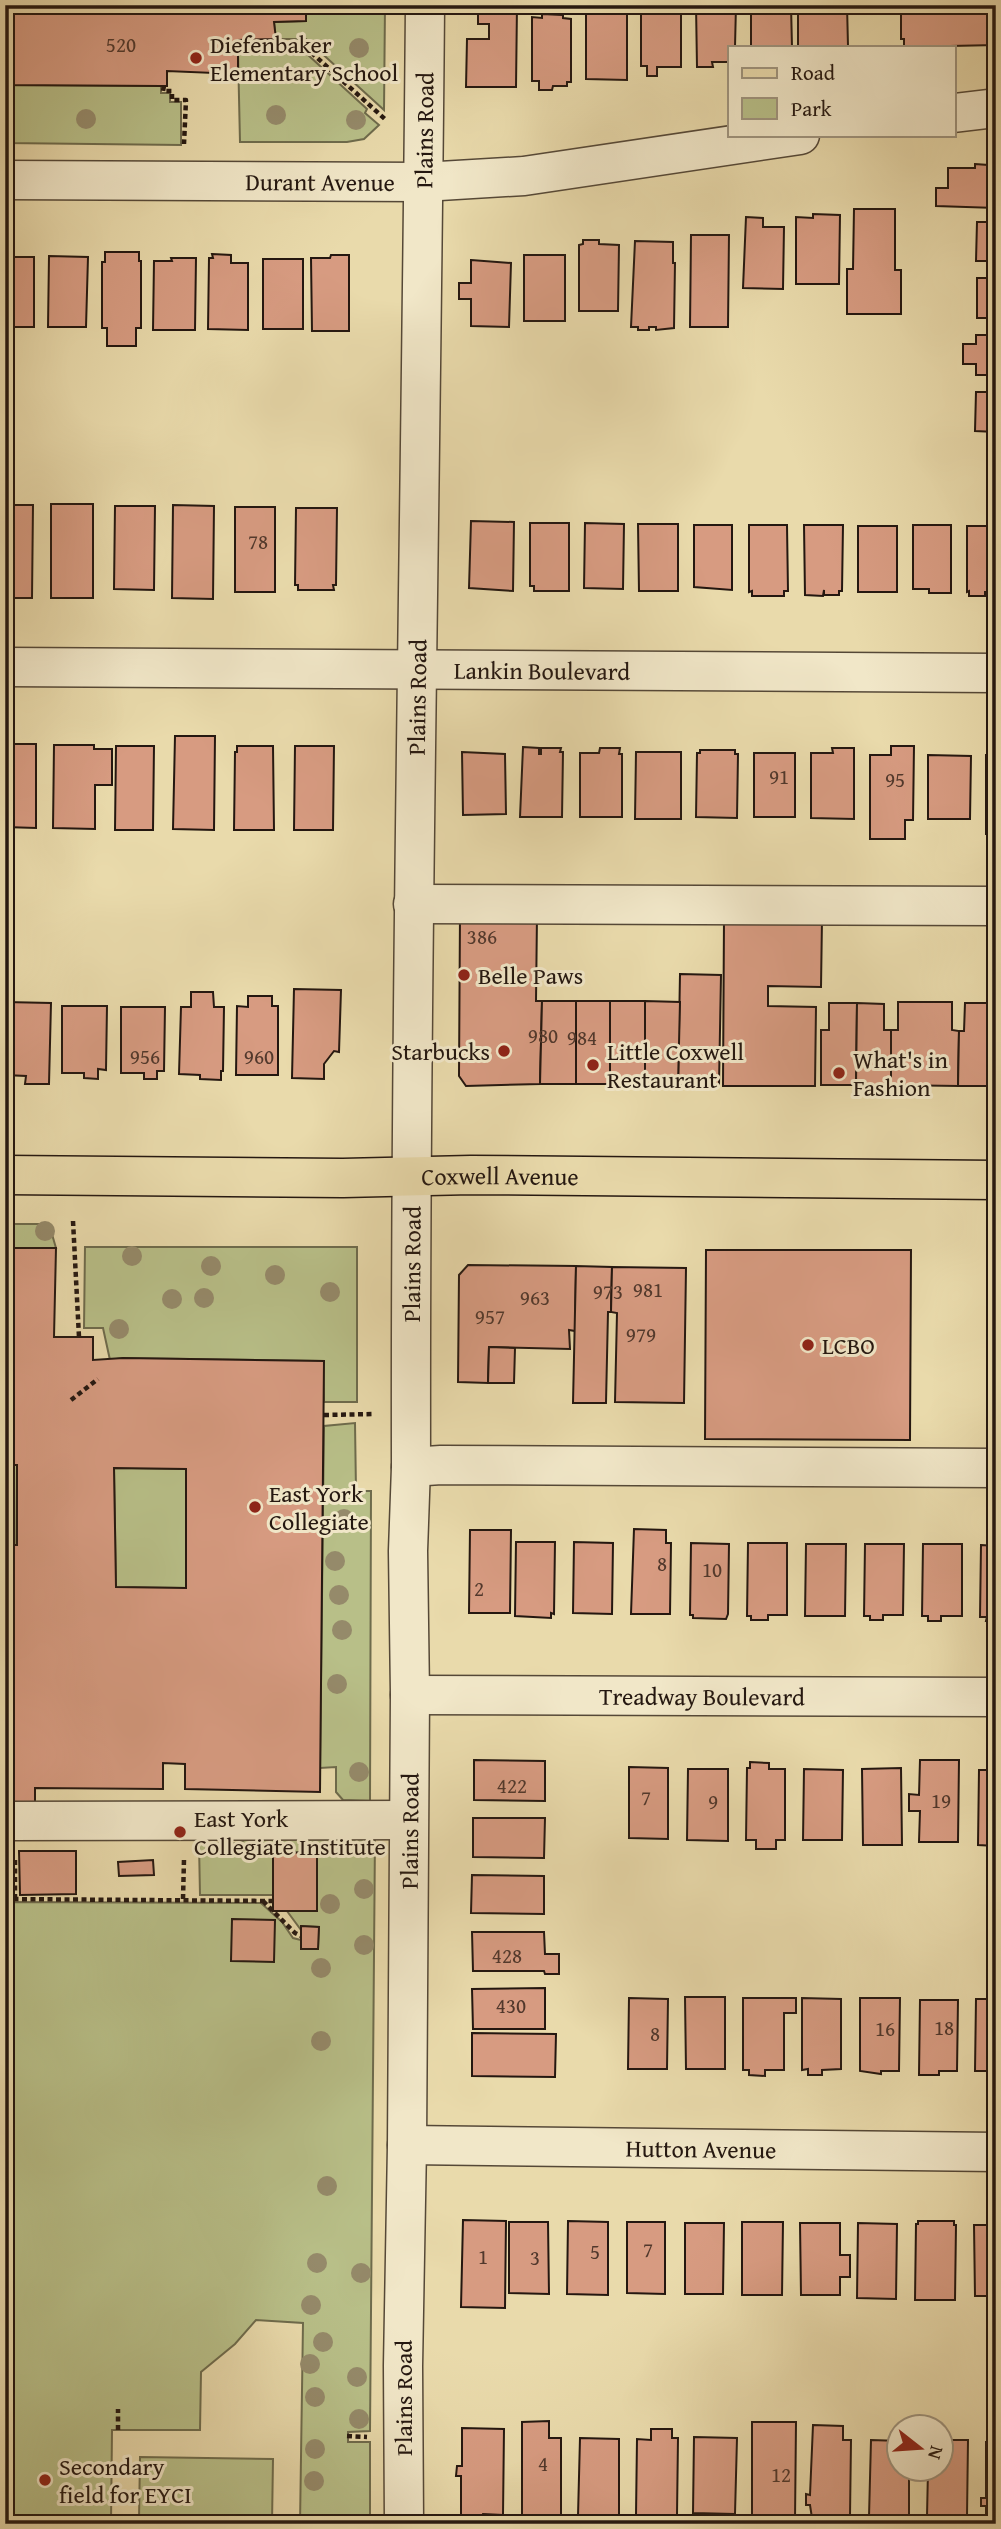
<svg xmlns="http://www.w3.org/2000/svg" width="1001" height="2529" viewBox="0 0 1001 2529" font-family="'Gentium Book Plus',serif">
<rect width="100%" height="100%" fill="#e9daab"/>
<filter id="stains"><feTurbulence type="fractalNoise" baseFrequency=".00286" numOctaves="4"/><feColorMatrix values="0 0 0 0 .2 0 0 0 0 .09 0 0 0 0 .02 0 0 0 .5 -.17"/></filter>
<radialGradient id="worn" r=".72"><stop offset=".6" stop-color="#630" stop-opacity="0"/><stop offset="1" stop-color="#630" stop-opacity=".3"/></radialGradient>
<g fill="#b8bf88" stroke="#6e6b4c" stroke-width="2">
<path d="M306,5H385L384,110L306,39H276L274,22L306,21Z"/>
<path d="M238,52H298L308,55L367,109L365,113L379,125L364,139L347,142H240Z"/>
<path d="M5,85L161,86V93H170V102H181V145L5,143Z"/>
<path d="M5,1224H49L56,1248H5Z"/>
<path d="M85,1247H357V1402H324L323,1361L123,1358L110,1360L103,1328H84Z"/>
<path d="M355,1423L356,1491H371L370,1801L343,1800L336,1792V1767L320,1768L324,1426Z"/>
<path d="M5,1465H17L16,1586H5Z"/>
<path d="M114,1468L186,1469V1588L116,1587Z"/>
<path d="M257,1834L375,1836L370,2431L348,2432V2442H370V2524H300L303,2323L256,2320L235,2344L201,2372L200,2430H112L111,2524H5V1902L261,1903L282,1922L293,1938L301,1940V1949H318L319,1927L302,1926L301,1930L287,1911H317V1853L273,1852V1895H200L199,1844L239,1843Z"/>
<path d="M140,2457L273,2459L272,2523L139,2520Z"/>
</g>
<g fill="#d79b81" stroke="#241710" stroke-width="2" fill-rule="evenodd">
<path d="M5,5H306V21L274,22L276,39L238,40V74L167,71V86H161L5,85Z"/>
<path d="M478,5H517L516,87H466L467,39H489V24H478Z"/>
<path d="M641,5H681V67H657V76H647V66H641Z"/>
<path d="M696,5H736L735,47H730V62H712L713,67H697Z"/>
<path d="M751,5H791L792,47H751Z"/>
<path d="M798,5H847L848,46L798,47Z"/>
<path d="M905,5L996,7V45L904,47V39H901V13L905,12Z"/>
<path d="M586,10H627V80L586,79Z"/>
<path d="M542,14L563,15V18L571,19V82H567V86H553L552,90H539V81H532V17L542,18Z"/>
<path d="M975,164L988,165V168H996V208L936,206V188H948V168H975Z"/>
<path d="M854,209H895V270H901V314H847V269H853Z"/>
<path d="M813,214L840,215L839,284H796V217L813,218Z"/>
<path d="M746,217L763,218V227H784L783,289L743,288Z"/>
<path d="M977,222H996V261H976Z"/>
<path d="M691,235H729L728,327H690Z"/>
<path d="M583,240H599V244L619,245L618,311H579V245L583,244Z"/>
<path d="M635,241L673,242V263H675L674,328L656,330V327H649V330H638V327H631Z"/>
<path d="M105,252H139V261H141V328H136V346H107V328H102V262H105Z"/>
<path d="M212,254L231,255V263H248V330L208,329L209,258H213Z"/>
<path d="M331,255H349V331H312L311,258H330Z"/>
<rect x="524" y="255" width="41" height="66"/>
<path d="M49,256L88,257L86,327H48Z"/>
<rect x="5" y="257" width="29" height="70"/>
<path d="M171,258H196L195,330H153L154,261H172Z"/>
<rect x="263" y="259" width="40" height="70"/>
<path d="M471,260L511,263L509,327L471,326V299H459V283H471Z"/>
<rect x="977" y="278" width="19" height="40"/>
<path d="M976,335H996V375H976V364H963V344H976Z"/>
<path d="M976,392H996V432L975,431Z"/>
<rect x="51" y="504" width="42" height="94"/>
<path d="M5,505H33L32,598H5Z"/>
<path d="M173,505L214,506L213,599L172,598Z"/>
<path d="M115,506H155L154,590L114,589Z"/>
<rect x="235" y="507" width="40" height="85"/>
<path d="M296,508H337L336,585H333L334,590H298V585H295Z"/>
<path d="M471,521L514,522L513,591L469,588Z"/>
<path d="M530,523H569V591H534V586H530Z"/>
<path d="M585,523L624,524L623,589L584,588Z"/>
<path d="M638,524H678V591H639Z"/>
<path d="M694,525H732V590L694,587Z"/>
<path d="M749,525H787L788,591H784V596H752V591L749,592Z"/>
<path d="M804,525H843L842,591H839V595H824V590L823,596L805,595Z"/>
<path d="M913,525H951V593H929V589H913Z"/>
<rect x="858" y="526" width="39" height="66"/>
<path d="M967,526H996V592H985V596H969V591L967,592Z"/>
<path d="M175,736H215L214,830L173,829Z"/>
<path d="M5,744H36V828L5,827Z"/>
<path d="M54,745H94V749H112V785H95V829L53,828Z"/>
<path d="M116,746H154L153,830H115Z"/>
<path d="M237,746H273L274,830H234L235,752H237Z"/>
<path d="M295,746H334L333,830H294Z"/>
<path d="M891,746H914L913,820H905V839H870V755H891Z"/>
<path d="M523,747L539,748V754H541V748H561L560,752H563L562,817H520Z"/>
<path d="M600,748H620L619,754H622V817H580V753H599Z"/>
<path d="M832,748H854V819L811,818V753H833Z"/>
<path d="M700,750H735V754H738L737,818L696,817L697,753H700Z"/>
<path d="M462,752L505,754L506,814L463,815Z"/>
<path d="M636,752H681V819H635Z"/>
<rect x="754" y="753" width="41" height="64"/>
<path d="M928,755L971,756L970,819H928Z"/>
<rect x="986" y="755" width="10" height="79"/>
<path d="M460,914L537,915L536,1001H542L540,1084L466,1086L459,1076Z"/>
<path d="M724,919H822L821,987L768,986V1006L816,1007L815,1086H723Z"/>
<path d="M680,974L721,975L719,1085H678Z"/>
<path d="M294,989L341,990L339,1052L334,1051L324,1064V1079L292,1078Z"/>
<path d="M191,992H213L214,1007H224L223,1071H221V1080L200,1079V1075L179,1074L181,1007H191Z"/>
<path d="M248,996H272V1006H278V1075H236L237,1006L248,1007Z"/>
<path d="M542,1001H576V1084H540Z"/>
<rect x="576" y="1001" width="34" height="83"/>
<rect x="610" y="1001" width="35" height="83"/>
<path d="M645,1001L680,1002L678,1085L645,1084Z"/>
<path d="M5,1002L51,1003L49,1084H25L26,1076L5,1075Z"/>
<path d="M898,1002H952V1030L959,1031L958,1086L891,1085V1030H898Z"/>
<path d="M829,1003H857L856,1085H821V1030H829Z"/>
<path d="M857,1003L884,1004V1030H891V1085H856Z"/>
<path d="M965,1003H996L995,1086H958L959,1031H964Z"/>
<path d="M62,1006H107L106,1070L98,1069V1079L84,1078V1073H62Z"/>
<path d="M121,1007H165L164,1071H157V1079H144V1073H121Z"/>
<path d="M5,1248H56L54,1337H93V1360L123,1358L324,1361L320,1792L185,1789V1764L163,1763V1789L35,1788V1807H5V1545H17V1465H5ZM114,1468L186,1469V1588L116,1587Z"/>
<path d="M706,1250H911L910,1440L705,1439Z"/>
<path d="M468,1265L576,1266L575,1331L569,1330L570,1349L489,1347L488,1383L458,1382L459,1275Z"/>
<path d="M576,1266L612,1267L611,1312H608L606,1403H573Z"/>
<path d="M612,1267L686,1268L684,1403L615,1402L617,1313L611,1312Z"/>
<path d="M489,1347L515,1348L514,1383H488Z"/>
<path d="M634,1529L666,1530V1543H671L670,1614H631Z"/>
<path d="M470,1530H511L510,1613H469Z"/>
<path d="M516,1542H555L554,1614L551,1613V1618L515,1616Z"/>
<path d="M574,1542L613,1543L612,1614L573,1613Z"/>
<path d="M691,1543L729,1544L728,1614L726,1619L693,1618V1615H690Z"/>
<path d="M748,1543H787V1615H768V1620H751V1616H747Z"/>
<path d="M806,1544H846L845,1616H805Z"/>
<path d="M865,1544H904L903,1615H883V1620H870V1616H864Z"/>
<path d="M923,1544H962V1616H941V1621H928V1616H922Z"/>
<path d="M981,1545L996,1546V1621H986L987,1617H980Z"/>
<path d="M474,1760L545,1761V1801L474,1800Z"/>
<path d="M920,1760H959L958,1842H919L920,1811H909V1794L919,1795Z"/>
<path d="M750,1762L769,1763V1769H785V1840H776V1849H756V1840H746L747,1768H750Z"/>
<path d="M629,1767L668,1768V1839L629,1838Z"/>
<path d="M901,1768L902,1845H863L862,1769Z"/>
<path d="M688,1769H728V1841L687,1840Z"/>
<path d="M804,1769L843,1770L842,1840H803Z"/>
<path d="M979,1770H996V1846L978,1845Z"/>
<path d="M473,1818H545L544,1858L473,1857Z"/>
<path d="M19,1851H76V1894L20,1895Z"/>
<path d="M273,1852L317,1853V1911H273Z"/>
<path d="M153,1860L154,1875L119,1876L118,1862Z"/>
<path d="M472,1875L544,1876V1914L471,1913Z"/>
<path d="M232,1919L275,1920L274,1962L231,1961Z"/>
<path d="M301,1926L319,1927L318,1949H301Z"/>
<path d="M472,1932H544L545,1954H559V1974H545L544,1971H473Z"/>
<path d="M545,1988V2029H473L472,1989Z"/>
<path d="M685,1997H725V2069H686Z"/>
<path d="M629,1998L668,1999L667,2069H628Z"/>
<path d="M743,1998H796V2013H784V2070H765V2076L749,2075V2070H743Z"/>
<path d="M802,1998L841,1999V2069L822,2070V2075H808V2069L802,2070Z"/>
<path d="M860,1998H900L899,2071H881V2074L860,2071Z"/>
<path d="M976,1999H996V2071H975Z"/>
<path d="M920,2000H958L957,2071H939V2075H919Z"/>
<path d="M472,2033L556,2034L555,2077L472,2076Z"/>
<path d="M463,2220L506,2221L505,2308L461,2307Z"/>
<path d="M568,2221L608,2222V2295L567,2294Z"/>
<path d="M918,2221H954V2225H956L955,2300H915L916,2224H918Z"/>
<path d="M509,2222H548L549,2294L509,2293Z"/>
<path d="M627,2222H665V2294L627,2293Z"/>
<path d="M742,2222H783L782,2295H742Z"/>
<path d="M685,2223H724L723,2294H685Z"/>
<path d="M800,2223H840V2255H850V2277H840V2295H801Z"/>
<path d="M858,2223L897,2224L896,2299L857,2298Z"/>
<path d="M974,2225H996V2296H975Z"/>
<path d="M549,2421V2438H561V2515H522V2422Z"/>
<path d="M752,2422H796L795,2521H752Z"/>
<path d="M813,2425L843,2426V2440H851L850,2516H844V2519L812,2518L810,2505H806V2494L810,2495Z"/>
<path d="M462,2428L504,2429L503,2515L483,2514L482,2517L461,2515V2476H456L457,2466H462Z"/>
<path d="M651,2429H672V2438H678L677,2515H636L637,2439L651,2440Z"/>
<path d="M694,2437L737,2438L735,2514L693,2513Z"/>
<path d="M580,2438L619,2439V2517L578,2516Z"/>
<path d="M871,2440L900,2441V2470H909V2517H869Z"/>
<path d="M942,2440H968L967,2516H927L928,2470H942Z"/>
<path d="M986,2442H996V2522H986V2506H981V2498H986Z"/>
</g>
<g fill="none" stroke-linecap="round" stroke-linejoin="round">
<g stroke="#554837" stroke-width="41">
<g id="minor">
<path d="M954,113L996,108"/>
<path id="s1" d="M5,180L423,182L524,176L800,135"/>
<path id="s2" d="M5,667L996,673"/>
<path d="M413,904L996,906"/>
<path d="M411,1467L441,1465L996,1468"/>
<path id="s3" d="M410,1695L996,1697"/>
<path d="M5,1821L408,1820"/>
<path id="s4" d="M407,2145L996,2152"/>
<path id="s5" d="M404,2524L403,2366L407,2145L410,1695L408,1551L411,1467C410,980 421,493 425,5"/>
</g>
</g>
<g stroke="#241710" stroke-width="41">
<g id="major">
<path id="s6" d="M5,1175L343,1178L471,1175L996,1180"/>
</g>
</g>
<g stroke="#241710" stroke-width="4.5" stroke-dasharray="5 3.5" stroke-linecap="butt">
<path d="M238,48L269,45H303L386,120"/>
<path d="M164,86L163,91H172V100H186L184,144"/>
<path d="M73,1221L79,1337"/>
<path d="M71,1400L98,1379"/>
<path d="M324,1415L375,1414"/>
<path d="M5,1899L273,1901"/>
<path d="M15,1899V1858"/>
<path d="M183,1899L184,1859"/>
<path d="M263,1901L295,1933L301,1936"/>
<path d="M118,2430V2409"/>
<path d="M347,2436L367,2437"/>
</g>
<use href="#minor" stroke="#f1e7c8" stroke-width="38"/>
<use href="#major" stroke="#e9daab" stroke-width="38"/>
</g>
<g fill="#958a6a">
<circle cx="359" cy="48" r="10"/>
<circle cx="276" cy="115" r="10"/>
<circle cx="86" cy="119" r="10"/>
<circle cx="356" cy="120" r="10"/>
<circle cx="45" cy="1231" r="10"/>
<circle cx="132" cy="1256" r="10"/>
<circle cx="211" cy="1266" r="10"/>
<circle cx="275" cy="1275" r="10"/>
<circle cx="330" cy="1292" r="10"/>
<circle cx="204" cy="1298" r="10"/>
<circle cx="172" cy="1299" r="10"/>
<circle cx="119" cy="1329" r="10"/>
<circle cx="344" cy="1519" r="10"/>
<circle cx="335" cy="1561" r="10"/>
<circle cx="339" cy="1595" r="10"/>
<circle cx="342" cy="1630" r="10"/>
<circle cx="337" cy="1684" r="10"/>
<circle cx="359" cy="1772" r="10"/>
<circle cx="364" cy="1889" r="10"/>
<circle cx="330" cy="1904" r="10"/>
<circle cx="364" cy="1945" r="10"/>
<circle cx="321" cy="1968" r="10"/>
<circle cx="321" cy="2041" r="10"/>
<circle cx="327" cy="2186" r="10"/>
<circle cx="317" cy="2263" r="10"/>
<circle cx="361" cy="2273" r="10"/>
<circle cx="311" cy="2305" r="10"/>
<circle cx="323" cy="2342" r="10"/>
<circle cx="310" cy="2364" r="10"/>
<circle cx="357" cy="2377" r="10"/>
<circle cx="315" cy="2397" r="10"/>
<circle cx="359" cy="2419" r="10"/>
<circle cx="315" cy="2449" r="10"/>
<circle cx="314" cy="2481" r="10"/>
</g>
<g fill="#8f2418" stroke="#f1e7c8" stroke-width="2.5">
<circle cx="196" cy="58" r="7"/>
<circle cx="464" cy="975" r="7"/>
<circle cx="504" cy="1051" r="7"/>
<circle cx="593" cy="1065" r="7"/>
<circle cx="839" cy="1073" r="7"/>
<circle cx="808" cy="1345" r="7"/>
<circle cx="255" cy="1507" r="7"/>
<circle cx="180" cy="1832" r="7"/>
<circle cx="45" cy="2480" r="7"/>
</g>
<g text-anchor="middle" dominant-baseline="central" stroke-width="6" stroke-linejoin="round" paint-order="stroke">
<g font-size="21" fill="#51382c">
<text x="121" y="44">520</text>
<text x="258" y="541">78</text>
<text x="779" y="776">91</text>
<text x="895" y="779">95</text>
<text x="482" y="936">386</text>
<text x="543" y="1035">980</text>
<text x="582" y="1037">984</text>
<text x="145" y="1056">956</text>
<text x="259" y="1056">960</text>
<text x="648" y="1289">981</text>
<text x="608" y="1291">973</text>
<text x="535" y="1297">963</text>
<text x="490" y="1316">957</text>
<text x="641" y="1334">979</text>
<text x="662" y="1563">8</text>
<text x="712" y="1569">10</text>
<text x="479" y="1588">2</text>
<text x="512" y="1785">422</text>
<text x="646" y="1797">7</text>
<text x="941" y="1800">19</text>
<text x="713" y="1801">9</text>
<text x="507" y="1955">428</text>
<text x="511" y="2005">430</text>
<text x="944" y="2027">18</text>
<text x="885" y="2028">16</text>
<text x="655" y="2033">8</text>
<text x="648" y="2249">7</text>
<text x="595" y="2251">5</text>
<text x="483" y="2256">1</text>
<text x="535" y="2257">3</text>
<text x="543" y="2463">4</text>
<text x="781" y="2474">12</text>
</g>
<g font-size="24" fill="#241710" stroke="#f1e7c8" text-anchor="start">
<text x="210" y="44">Diefenbaker<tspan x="210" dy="28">Elementary School</tspan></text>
<text x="478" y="975">Belle Paws</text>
<text x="490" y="1051" text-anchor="end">Starbucks</text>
<text x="607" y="1051">Little Coxwell<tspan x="607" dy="28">Restaurant</tspan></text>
<text x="853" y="1059">What's in<tspan x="853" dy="28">Fashion</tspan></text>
<text x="822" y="1345">LCBO</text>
<text x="269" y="1493">East York<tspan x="269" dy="28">Collegiate</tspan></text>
<text x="194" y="1818">East York<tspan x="194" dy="28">Collegiate Institute</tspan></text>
<text x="59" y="2466">Secondary<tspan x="59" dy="28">field for EYCI</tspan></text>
</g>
<g font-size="24" fill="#241710" stroke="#f1e7c8">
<text stroke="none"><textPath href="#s5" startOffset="2394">Plains Road</textPath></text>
<text stroke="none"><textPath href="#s1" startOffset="315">Durant Avenue</textPath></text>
<text stroke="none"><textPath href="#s2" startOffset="537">Lankin Boulevard</textPath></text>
<text stroke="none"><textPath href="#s5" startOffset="1827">Plains Road</textPath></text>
<text stroke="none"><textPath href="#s6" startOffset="495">Coxwell Avenue</textPath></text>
<text stroke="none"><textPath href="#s5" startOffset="1260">Plains Road</textPath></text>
<text stroke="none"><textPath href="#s3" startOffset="292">Treadway Boulevard</textPath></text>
<text stroke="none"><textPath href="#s5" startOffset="693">Plains Road</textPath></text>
<text stroke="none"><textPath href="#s4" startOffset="294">Hutton Avenue</textPath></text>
<text transform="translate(403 2398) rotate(-90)">Plains Road</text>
</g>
</g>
<rect width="1001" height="2529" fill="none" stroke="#e9daab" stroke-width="28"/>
<rect x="7" y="7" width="987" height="2515" fill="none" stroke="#241710" stroke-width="3.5"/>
<rect x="14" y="14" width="973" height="2501" fill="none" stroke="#241710" stroke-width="2"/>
<rect x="728" y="46" width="228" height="91" fill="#f1e7c8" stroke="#9f947e" stroke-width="2"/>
<rect x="742" y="68" width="35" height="10" fill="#e9daab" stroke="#9f947e" stroke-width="2"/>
<text x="791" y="80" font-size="21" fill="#241710">Road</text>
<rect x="742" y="98" width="35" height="21" fill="#b8bf88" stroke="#9f947e" stroke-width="2"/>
<text x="791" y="116" font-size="21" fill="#241710">Park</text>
<g transform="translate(920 2448) rotate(107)"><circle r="33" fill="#f1e7c8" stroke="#9f947e" stroke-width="2"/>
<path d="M0-5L12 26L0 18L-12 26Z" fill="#8f2418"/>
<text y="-10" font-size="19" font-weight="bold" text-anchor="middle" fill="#241710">N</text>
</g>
<rect width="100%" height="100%" filter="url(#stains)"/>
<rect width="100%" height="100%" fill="url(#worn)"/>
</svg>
